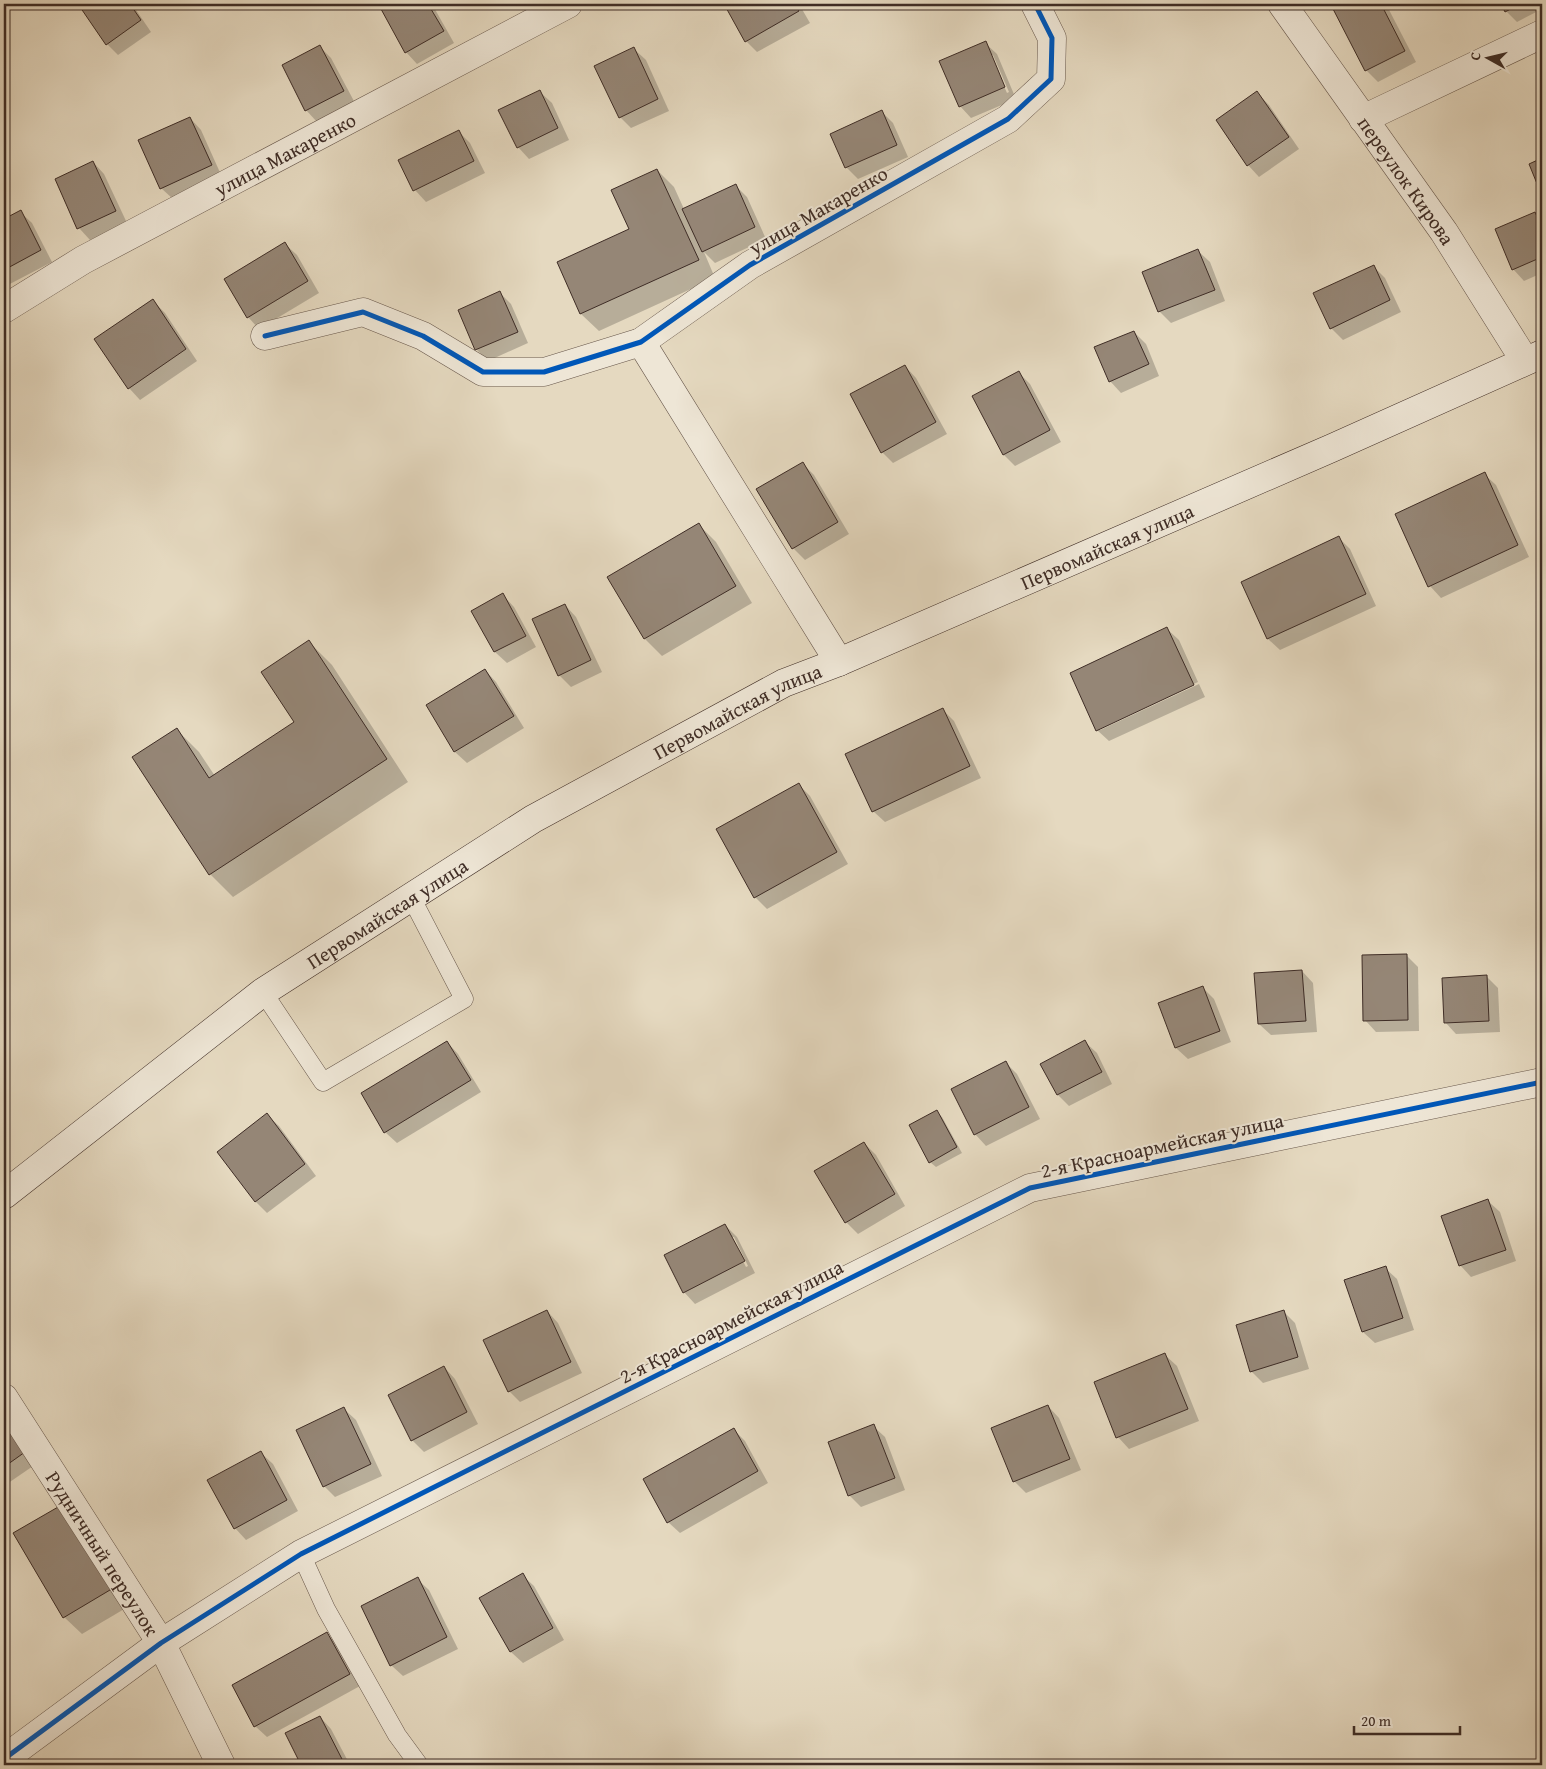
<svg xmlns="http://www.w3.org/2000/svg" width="1546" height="1769" viewBox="0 0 1546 1769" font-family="'Gentium Book Plus',serif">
<rect width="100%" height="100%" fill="#e5d9c0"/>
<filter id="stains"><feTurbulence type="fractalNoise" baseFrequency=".004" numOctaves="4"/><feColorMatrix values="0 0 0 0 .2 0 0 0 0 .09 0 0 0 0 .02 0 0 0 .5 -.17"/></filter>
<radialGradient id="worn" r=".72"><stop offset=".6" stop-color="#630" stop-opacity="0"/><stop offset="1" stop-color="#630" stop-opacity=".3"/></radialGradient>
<g fill="#0003" fill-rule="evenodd">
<path d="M79,4H132L151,32L118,55L107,44Z"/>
<path d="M392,4H432L454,43L417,64L406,52L382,10Z"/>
<path d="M725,4H799L810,23L757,52L746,41Z"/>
<path d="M1336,4H1386L1416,62L1378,82L1366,70L1333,5Z"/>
<path d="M1502,4H1542V9L1517,22L1506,11Z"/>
<path d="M985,43L997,54L1016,99L971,118L960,106ZM990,55H993L1009,92L1007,93Z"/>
<path d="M320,47L331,58L355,103L317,122L306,110Z"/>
<path d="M634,49L646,60L669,111L631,128L620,117Z"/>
<path d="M540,92L552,103L569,140L529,159L518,147Z"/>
<path d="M1257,93L1269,105L1299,149L1259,177L1248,165Z"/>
<path d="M882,112L893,123L908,157L858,179L846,167Z"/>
<path d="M190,118L201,130L222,177L173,199L161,188Z"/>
<path d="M459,132L470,143L485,173L426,202L415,190Z"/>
<path d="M93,162L104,174L127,223L90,240L79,228Z"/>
<path d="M657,170L674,187L684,209L735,185L747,197L766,239L715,263L704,252L715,278L599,331L581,314L558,263L630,230Z"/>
<path d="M20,212L32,223L52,262L6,286L4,283V220Z"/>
<path d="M1535,213L1542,220V273L1524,281L1513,269Z"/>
<path d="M285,244L297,255L319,293L259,329L248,317Z"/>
<path d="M1198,251L1210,262L1225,301L1171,323L1160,312L1144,273Z"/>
<path d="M1373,266L1385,278L1401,312L1343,340L1331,328Z"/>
<path d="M500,293L511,304L528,343L488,361L476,349Z"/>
<path d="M153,301L165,313L197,361L140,400L129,388Z"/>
<path d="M1134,332L1146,344L1159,376L1121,393L1110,381Z"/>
<path d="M905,366L916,378L947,434L893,463L882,452Z"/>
<path d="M1018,372L1030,384L1061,442L1015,466L1004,455Z"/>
<path d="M802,463L814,475L849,534L805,560L793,548L758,490Z"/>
<path d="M1484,474L1496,485L1529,557L1441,598L1430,586L1396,515Z"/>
<path d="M699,525L716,542L752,603L662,656L645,639Z"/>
<path d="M1338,537L1350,549L1376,606L1280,650L1268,639L1243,582Z"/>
<path d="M503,595L514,607L536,647L507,663L495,652L473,611Z"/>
<path d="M565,605L576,617L602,672L571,687L559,675Z"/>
<path d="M1167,629L1179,640L1198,682L1100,727V730L1199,684L1205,697L1109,741L1097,730Z"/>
<path d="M309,642L332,665L408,782L233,897L210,874L134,757L176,729L199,752L215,776L296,723Z"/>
<path d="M485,670L496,682L524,728L467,763L455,752L428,706Z"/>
<path d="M943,710L954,721L981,778L885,822L873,811Z"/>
<path d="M799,785L810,796L848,864L767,909L755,897L718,830Z"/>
<path d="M1406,955L1418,967L1419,1031L1376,1032L1365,1020Z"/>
<path d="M1302,971L1313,983L1317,1032L1271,1035L1259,1024Z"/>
<path d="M1487,977L1498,988L1500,1032L1456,1034L1445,1022Z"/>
<path d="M1203,988L1214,999L1231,1042L1188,1059L1176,1048L1160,1004Z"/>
<path d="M447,1042L458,1054L481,1092L397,1143L385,1132Z"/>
<path d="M1085,1042L1097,1053L1112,1084L1069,1106L1058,1095Z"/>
<path d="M1006,1063L1017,1074L1040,1119L986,1146L975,1134Z"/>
<path d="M937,1112L942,1117L962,1153L936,1167L930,1162Z"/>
<path d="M267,1115L279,1126L316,1176L267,1213L256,1202L218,1152Z"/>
<path d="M864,1143L876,1155L905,1206L858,1234L846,1222L816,1172Z"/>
<path d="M1488,1201L1500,1212L1516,1261L1471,1277L1460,1265Z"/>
<path d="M725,1225L737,1237L755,1273L695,1304L684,1292ZM731,1237H734L748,1266L746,1267Z"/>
<path d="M1385,1268L1397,1279L1414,1330L1375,1343L1363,1332Z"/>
<path d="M547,1311L558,1323L582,1373L520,1402L509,1391Z"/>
<path d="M1284,1312L1295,1323L1309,1369L1263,1383L1251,1371Z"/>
<path d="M1165,1355L1177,1366L1199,1421L1129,1449L1118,1437Z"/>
<path d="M444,1367L455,1379L478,1424L424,1452L412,1440L390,1395Z"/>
<path d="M1048,1406L1059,1418L1081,1470L1026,1493L1014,1481Z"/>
<path d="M344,1409L356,1420L382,1476L335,1497L324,1486Z"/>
<path d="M4,1419L36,1464L4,1486Z"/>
<path d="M873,1426L885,1437L905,1490L861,1507L849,1495Z"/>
<path d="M733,1429L745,1441L768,1483L680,1533L668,1522Z"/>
<path d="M261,1453L273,1464L298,1511L246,1540L235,1528Z"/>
<path d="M64,1504L131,1605L82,1634L64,1617Z"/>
<path d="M522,1575L534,1586L564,1640L523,1663L511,1652L481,1598Z"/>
<path d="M417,1579L429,1590L458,1649L403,1676L391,1665Z"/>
<path d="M327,1634L338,1645L360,1686L267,1737L255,1726Z"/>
<path d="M320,1717L331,1729L350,1765H303L287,1734Z"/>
<path d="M141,1761L145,1765H134Z"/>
</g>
<g fill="#958676" stroke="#3f2d26">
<path d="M78,4H130L141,20L106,45Z"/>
<path d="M390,4H428L444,31L405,53L381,9Z"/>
<path d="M724,4H795L799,11L745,42Z"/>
<path d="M1333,4H1381L1405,51L1365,71L1331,5Z"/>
<path d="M1501,4H1520L1505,12Z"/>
<path d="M986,41L1005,87L959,107L939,61Z"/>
<path d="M320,45L344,91L305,111L282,65Z"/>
<path d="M634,47L658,99L619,118L594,66Z"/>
<path d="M540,90L558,128L517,148L498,110Z"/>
<path d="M1257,91L1289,137L1247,166L1216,120Z"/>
<path d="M882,110L897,145L845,168L830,134Z"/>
<path d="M190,117L212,165L160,189L138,140Z"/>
<path d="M459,130L474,161L413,191L398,160Z"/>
<path d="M1542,158V196L1529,164Z"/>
<path d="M93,161L116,211L77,229L55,179Z"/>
<path d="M657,169L699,260L580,314L557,262L629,229L611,190Z"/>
<path d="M736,184L755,227L702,252L682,209Z"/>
<path d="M21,210L41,250L4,270V219Z"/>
<path d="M1535,212L1542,228V257L1512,270L1495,229Z"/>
<path d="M285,242L308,281L247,318L224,279Z"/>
<path d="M1198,249L1215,290L1158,312L1142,272Z"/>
<path d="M1374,265L1390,300L1330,329L1313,293Z"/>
<path d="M500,291L518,332L475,350L458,310Z"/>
<path d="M153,299L186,349L128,389L94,339Z"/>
<path d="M1134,331L1149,364L1109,382L1094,347Z"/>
<path d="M905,365L936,422L881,453L850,394Z"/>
<path d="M1019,371L1050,430L1003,455L972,396Z"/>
<path d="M803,462L838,522L792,549L756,489Z"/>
<path d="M1485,472L1518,545L1428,587L1395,514Z"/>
<path d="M699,523L736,586L644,639L607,577Z"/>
<path d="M1339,536L1366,594L1267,639L1241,582Z"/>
<path d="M503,593L526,636L494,652L471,611Z"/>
<path d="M565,604L591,660L558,676L532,619Z"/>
<path d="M1167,627L1194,685L1096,731L1070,673Z"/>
<path d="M309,640L387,759L209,875L132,757L177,728L209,778L294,722L261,672Z"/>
<path d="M485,669L514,716L454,752L426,705Z"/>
<path d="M943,708L970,766L872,812L845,754Z"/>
<path d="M799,783L837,852L754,898L716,829Z"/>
<path d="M1407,954L1408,1020L1363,1021L1362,955Z"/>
<path d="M1302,970L1306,1021L1258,1024L1254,973Z"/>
<path d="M1487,975L1489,1021L1444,1023L1442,978Z"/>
<path d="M1203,986L1220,1031L1175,1048L1158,1003Z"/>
<path d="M1085,1040L1102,1072L1057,1095L1040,1064Z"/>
<path d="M447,1041L471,1080L384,1133L361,1093Z"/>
<path d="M1006,1061L1029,1107L974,1135L951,1089Z"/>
<path d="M937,1110L957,1147L929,1163L909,1125Z"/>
<path d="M267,1113L305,1164L255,1202L217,1152Z"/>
<path d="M864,1142L895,1194L845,1223L814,1171Z"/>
<path d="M1488,1199L1506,1250L1459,1266L1441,1216Z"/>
<path d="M725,1224L745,1261L683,1293L664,1255Z"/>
<path d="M1386,1266L1403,1318L1362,1332L1344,1280Z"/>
<path d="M547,1310L571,1362L508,1392L483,1340Z"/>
<path d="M1284,1310L1298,1357L1250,1372L1236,1325Z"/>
<path d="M1165,1353L1188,1409L1116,1438L1094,1382Z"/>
<path d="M444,1366L467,1412L411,1441L388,1395Z"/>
<path d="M1048,1405L1070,1459L1013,1482L991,1428Z"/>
<path d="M344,1407L371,1464L323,1487L296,1430Z"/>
<path d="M4,1420L25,1452L4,1467Z"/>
<path d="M874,1424L895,1478L848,1496L828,1442Z"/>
<path d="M734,1428L758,1471L667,1523L643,1479Z"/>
<path d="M261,1451L287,1500L234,1529L207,1480Z"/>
<path d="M65,1503L115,1587L63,1618L13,1533Z"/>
<path d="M523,1573L553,1628L510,1652L479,1598Z"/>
<path d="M418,1577L447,1637L390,1666L361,1606Z"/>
<path d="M327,1632L350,1674L254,1727L232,1685Z"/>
<path d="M320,1716L345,1765H301L285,1733Z"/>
</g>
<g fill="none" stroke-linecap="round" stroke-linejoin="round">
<g stroke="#68584c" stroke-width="19">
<g id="lane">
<path d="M263,992L323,1082L464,999L411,897"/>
<path d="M301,1554L326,1609L397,1735L419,1765"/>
</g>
</g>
<g stroke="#68584c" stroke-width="29">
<g id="street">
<path id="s1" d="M1282,4L1444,232L1525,361"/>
<path d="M1363,119L1542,34"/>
<path id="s2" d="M4,309L83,260L568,4"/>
<path d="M265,336L363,312L423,336L483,372H544L641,342L750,265L1008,119L1051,79L1052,38L1035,4"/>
<path d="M641,342L839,662"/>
<path id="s3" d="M4,1398L161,1643L221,1765"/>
<path d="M4,1759L161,1643L301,1554L1030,1188L1542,1082"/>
</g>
</g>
<g stroke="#3f2d26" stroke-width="29">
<g id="secondary">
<path id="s4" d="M4,1195L263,992L533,819L784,683L839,662L1332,448L1542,354"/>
</g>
</g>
<use href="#lane" stroke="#eee6d6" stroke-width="18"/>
<use href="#street" stroke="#eee6d6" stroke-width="28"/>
<use href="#secondary" stroke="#eee6d6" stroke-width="28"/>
<g stroke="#eee6d6" stroke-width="8">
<g id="cycleway">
<path d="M265,336L363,312L423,336L483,372H544L641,342L750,265L1008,119L1051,79L1052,38L1035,4"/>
<path d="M4,1759L161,1643L301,1554L1030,1188L1542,1082"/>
</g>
</g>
<use href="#cycleway" stroke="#0057b8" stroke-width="5"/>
</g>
<g text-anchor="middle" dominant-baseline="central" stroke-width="4" stroke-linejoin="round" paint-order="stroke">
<g font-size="20" fill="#3f2d26" stroke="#eee6d6">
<text stroke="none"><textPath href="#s2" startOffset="321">улица Макаренко</textPath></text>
<text stroke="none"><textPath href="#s1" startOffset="216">переулок Кирова</textPath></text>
<text transform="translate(818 210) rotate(-30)">улица Макаренко</text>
<text stroke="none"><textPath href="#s4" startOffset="1286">Первомайская улица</textPath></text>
<text stroke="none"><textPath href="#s4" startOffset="881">Первомайская улица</textPath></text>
<text stroke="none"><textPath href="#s4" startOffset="476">Первомайская улица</textPath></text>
<text transform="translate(1162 1145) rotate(-12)">2-я Красноармейская улица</text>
<text transform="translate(731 1321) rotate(-27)">2-я Красноармейская улица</text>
<text stroke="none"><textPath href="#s3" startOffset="184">Рудничный переулок</textPath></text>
</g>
</g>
<rect width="1546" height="1769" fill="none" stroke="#e5d9c0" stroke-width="20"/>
<rect x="5" y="5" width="1536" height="1759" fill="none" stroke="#3f2d26" stroke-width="2.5"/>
<rect x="10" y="10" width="1526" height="1749" fill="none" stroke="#3f2d26"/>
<g transform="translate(1488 58) rotate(278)" stroke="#eee6d6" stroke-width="4" paint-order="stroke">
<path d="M0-4L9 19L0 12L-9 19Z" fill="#3f2d26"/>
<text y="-8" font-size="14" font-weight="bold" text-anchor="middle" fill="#3f2d26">С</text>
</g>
<path d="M1354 1726v8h106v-8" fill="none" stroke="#3f2d26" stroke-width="2.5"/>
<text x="1361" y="1726" font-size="15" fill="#3f2d26" stroke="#eee6d6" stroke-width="4" paint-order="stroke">20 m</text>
<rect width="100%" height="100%" filter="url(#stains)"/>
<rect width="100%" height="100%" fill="url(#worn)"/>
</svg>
